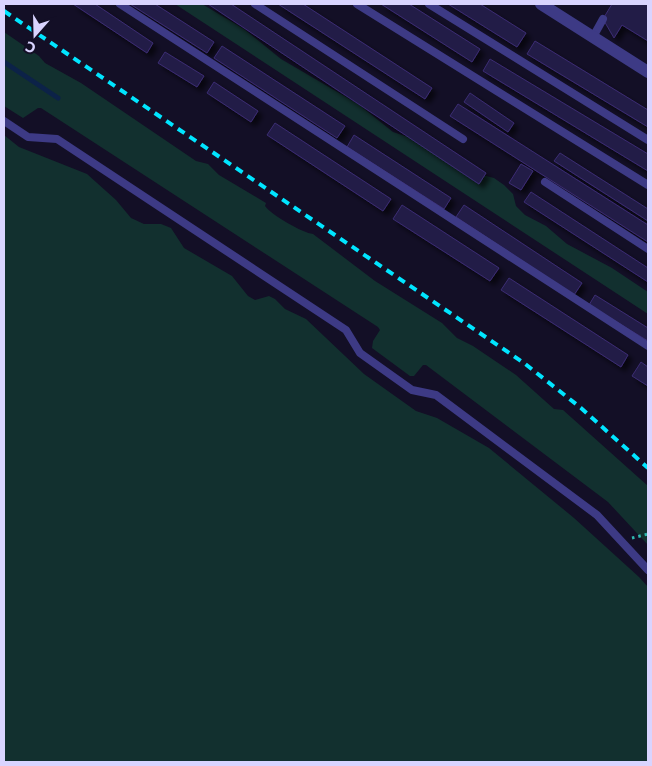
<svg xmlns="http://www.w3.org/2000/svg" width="652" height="766" viewBox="0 0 652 766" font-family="Commissioner,sans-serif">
<defs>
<filter id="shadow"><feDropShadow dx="4.5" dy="4.5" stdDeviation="2.5" flood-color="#0009"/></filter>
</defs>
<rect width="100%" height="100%" fill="#130f26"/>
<g fill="#12302f">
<path d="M175,4H202L244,29L281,59L358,104L393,132L417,140L482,175L494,178L504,185L513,194L516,206L525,215L546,226L567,244L612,268L648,292V314Z"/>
<path d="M4,32L39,56L45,63L81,83L196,161L208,164L219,175L266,203L265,206C271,215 303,233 313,234L375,281L442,323L457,338L473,346L516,375L554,409L563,410L648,486V545L608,502L426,365H423L414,376H410L372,348L373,341L380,330L378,327L41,108H38L23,118L4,106Z"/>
<path d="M4,135L19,147L87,174L116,200L131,218L144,224H161L171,228L184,248L232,276L248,296L255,300L269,296L275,299L285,309L306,319L364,374L416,411L437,418L489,448L574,518L639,577L648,587V762H4Z"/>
</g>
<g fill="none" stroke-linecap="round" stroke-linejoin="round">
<path stroke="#0c2248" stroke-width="5" d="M4,62L58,98"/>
</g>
<g fill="#241b47" stroke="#3b2d73" filter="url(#shadow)">
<path d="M73,4H95L153,43L147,53Z"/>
<path d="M130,4H155L214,42L207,53Z"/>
<path d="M208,4H231L486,173L479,184Z"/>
<path d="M278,4H303L432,88L425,99Z"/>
<path d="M381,4H409L480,49L472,62Z"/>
<path d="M448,4H480L526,33L517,47Z"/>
<path d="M612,4H648V41L622,25L614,38L603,19Z"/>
<path d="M535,41L648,110V127L527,54Z"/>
<path d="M222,46L345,126L337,138L214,58Z"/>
<path d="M165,52L204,76L197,87L158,63Z"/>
<path d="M490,59L648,154V171L483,71Z"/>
<path d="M214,82L258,111L251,122L207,93Z"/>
<path d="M470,93L514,123L508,132L464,102Z"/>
<path d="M458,104L648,225V242L450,116Z"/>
<path d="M275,123L391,199L383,211L267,135Z"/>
<path d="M354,135L451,198L444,209L347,147Z"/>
<path d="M560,153L648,209V221L554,161Z"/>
<path d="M521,164L533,171L521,190L509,183Z"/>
<path d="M531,192L648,268V282L524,202Z"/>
<path d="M402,205L499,268L490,281L393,219Z"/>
<path d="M464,205L582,283L574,295L456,217Z"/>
<path d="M509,278L628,355L621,367L501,290Z"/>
<path d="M595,295L648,328V341L589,305Z"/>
<path d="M641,362L648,367V386L632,376Z"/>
</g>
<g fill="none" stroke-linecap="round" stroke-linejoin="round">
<path stroke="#2fb8b0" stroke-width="3" stroke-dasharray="2.5 4" stroke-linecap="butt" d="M632,538L648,534"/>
<g stroke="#3d3a85" stroke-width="8">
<path d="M120,4L648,346"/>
<path d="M255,4L463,139"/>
<path d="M357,4L648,185"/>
<path d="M429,4L648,140"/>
<path d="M593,37L603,19"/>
<path d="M4,121L28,137L57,139L346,330L360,353L412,390L436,395L597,515L648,570"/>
<path d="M545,182L648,249"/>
</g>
<path stroke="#3d3a85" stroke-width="12" d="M541,4L648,72"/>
<path stroke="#00e5ff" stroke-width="4" stroke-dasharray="8 6" stroke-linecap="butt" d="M4,11L524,363L581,408L648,468"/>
</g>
<rect width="652" height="766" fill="none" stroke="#d9d4ff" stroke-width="10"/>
<g transform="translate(35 35) rotate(200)" stroke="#130f26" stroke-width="4" paint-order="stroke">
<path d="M0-4L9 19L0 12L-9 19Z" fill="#d9d4ff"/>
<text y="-8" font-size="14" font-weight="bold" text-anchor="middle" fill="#d9d4ff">С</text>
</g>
</svg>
